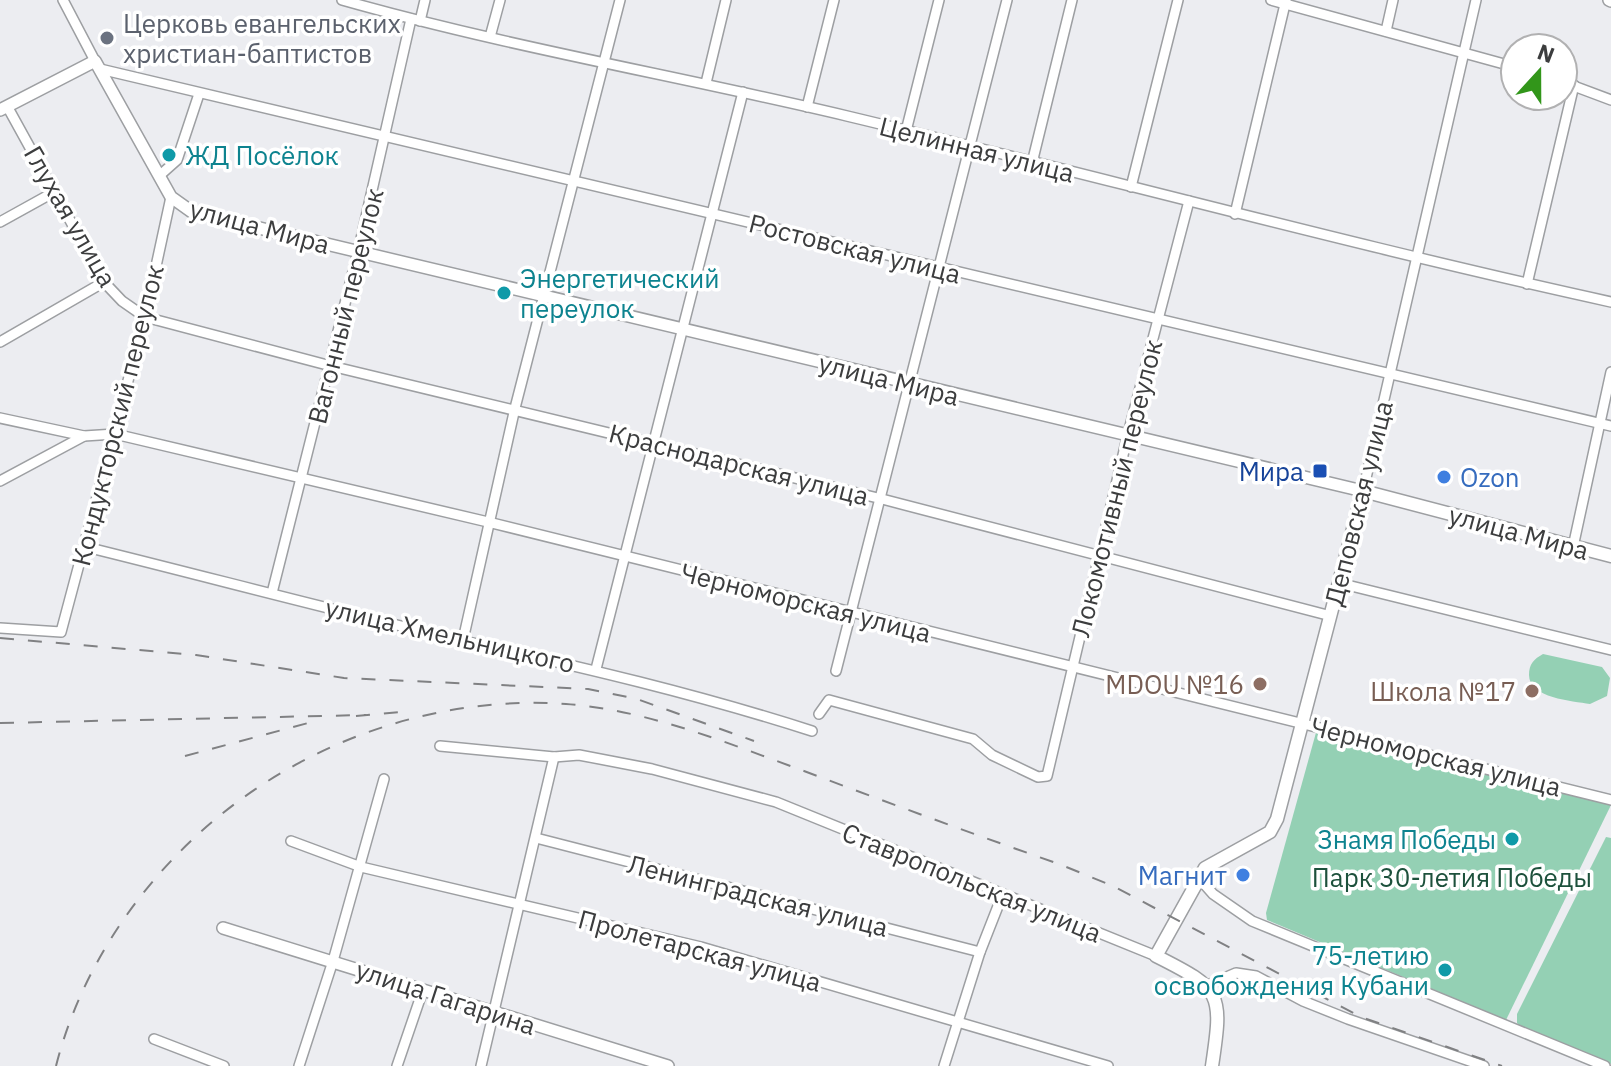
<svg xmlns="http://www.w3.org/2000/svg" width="1611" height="1066" viewBox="0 0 1611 1066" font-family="'IBM Plex Sans',sans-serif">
<rect width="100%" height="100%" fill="#ecedf1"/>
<g fill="#94d0b4">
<path d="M1543,654L1602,667L1610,678L1607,696L1590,704C1572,701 1529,698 1529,675C1529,664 1534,659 1543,654Z"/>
<path d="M1317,729L1611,805L1506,1020L1267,920L1266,913Z"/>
<path d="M1606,837L1611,838V1064L1524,1030L1517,1023V1014Z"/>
</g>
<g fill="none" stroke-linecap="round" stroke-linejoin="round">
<g stroke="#9d9fa2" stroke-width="12">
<g id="minor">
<path d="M63,0L95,61"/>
<path d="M342,0C508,47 679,76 847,116C1102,177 1355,246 1611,302"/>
<path d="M1271,0L1515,67"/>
<path d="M420,21L425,0"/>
<path d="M1386,31L1393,0"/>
<path d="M490,37L500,0"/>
<path d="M100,69L1611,426"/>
<path d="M1563,82L1611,100"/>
<path d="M706,83L726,0"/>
<path d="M7,106L104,282L122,301L145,317L331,366L882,499L1331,616"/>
<path d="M807,107L834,0"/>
<path d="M906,131L939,0"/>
<path d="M1032,163L1072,0"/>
<path d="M159,176L177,160L199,94"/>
<path d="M1131,187L1178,0"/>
<path d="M1235,214L1286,0"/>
<path d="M0,222L56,191"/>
<path d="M1527,284L1574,85"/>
<path d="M0,342L104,282"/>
<path d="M0,418L84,436L115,434L488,522L1611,800"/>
<path d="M0,481L84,436"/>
<path d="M1363,491L1476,0"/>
<path d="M86,547C212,578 338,612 464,641C582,667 697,694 812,731"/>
<path d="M1573,547L1611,372"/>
<path d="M1339,583L1611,650"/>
<path d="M272,593L358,252L411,19"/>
<path d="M0,628L61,632L145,317L171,197"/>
<path d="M463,640L515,408L620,0"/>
<path d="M596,669L743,92"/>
<path d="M836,671L1007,0"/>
<path d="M819,714L829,700L973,739L992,755L1038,777L1047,776L1128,434L1189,201"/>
<path d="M440,746L554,757L579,755L652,769L776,802L1156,956"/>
<path d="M536,838L980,952"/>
<path d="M291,841L361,867L701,947L1108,1066"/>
<path d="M1198,877L1213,894L1252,921L1605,1066"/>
<path d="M1208,985L1236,973L1256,976L1303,1001L1348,1019L1484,1066"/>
<path d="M154,1039L224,1066"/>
<path d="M299,1066L333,961L384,779"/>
<path d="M397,1066L423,990"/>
<path d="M481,1066L554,757"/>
<path d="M944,1066L980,952L1002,896"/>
</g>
</g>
<g stroke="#9d9fa2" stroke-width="14">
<g id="tertiary">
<path d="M1609,0L1611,1"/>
<path d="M0,110L95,61L171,197L192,212L1363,491"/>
<path d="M223,928L668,1066"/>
</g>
</g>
<g stroke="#9d9fa2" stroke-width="15">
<path id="secondary" d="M1212,1066C1223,993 1222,989 1156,956L1205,868L1270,832L1277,819L1363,491L1611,556"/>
</g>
<use href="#minor" stroke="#fff" stroke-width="9"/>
<use href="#tertiary" stroke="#fff" stroke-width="11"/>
<use href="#secondary" stroke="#fff" stroke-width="12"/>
<g stroke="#808183" stroke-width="2" stroke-dasharray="14 14" stroke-linecap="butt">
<path d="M0,638L196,655L344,678L588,689L637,699L754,741"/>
<path d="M356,716L411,711"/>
<path d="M0,723L366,715"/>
<path d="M185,756L308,723"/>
<path d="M56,1066C81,967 143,877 223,813C318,737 444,695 566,704C648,710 727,743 804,771C889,803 973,834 1059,864L1113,886L1361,1017L1502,1066"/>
</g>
</g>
<circle fill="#6b7280" stroke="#fff" stroke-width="3" cx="107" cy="38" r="8"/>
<g fill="#0f9aa8" stroke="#fff" stroke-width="3">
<circle cx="169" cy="155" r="8"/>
<circle cx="504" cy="293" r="8"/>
<circle cx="1512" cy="839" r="8"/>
<circle cx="1445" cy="970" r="8"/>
</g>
<rect fill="#1a4fb4" stroke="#fff" stroke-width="3" x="1312" y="463" width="16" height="16" rx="4"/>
<g fill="#3f7fe0" stroke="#fff" stroke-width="3">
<circle cx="1444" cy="477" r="8"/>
<circle cx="1243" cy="875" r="8"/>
</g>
<g fill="#8d6e63" stroke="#fff" stroke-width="3">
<circle cx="1260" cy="684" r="8"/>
<circle cx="1532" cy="691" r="8"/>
</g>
<g text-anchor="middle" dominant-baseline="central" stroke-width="7" stroke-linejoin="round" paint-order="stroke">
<g font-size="26" fill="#5b616d" stroke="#fff" text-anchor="start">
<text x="123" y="23">Церковь евангельских<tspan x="123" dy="30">христиан-баптистов</tspan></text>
</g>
<g font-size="26" fill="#3c3d3e" stroke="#fff">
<text transform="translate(977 149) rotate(14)">Целинная улица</text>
<text transform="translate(71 216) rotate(60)">Глухая улица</text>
<text transform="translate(260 226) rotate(15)">улица Мира</text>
<text transform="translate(855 248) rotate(14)">Ростовская улица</text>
<text transform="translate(345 306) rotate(-76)">Вагонный переулок</text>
<text transform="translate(889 379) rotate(14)">улица Мира</text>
<text transform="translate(117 415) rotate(-76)">Кондукторский переулок</text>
<text transform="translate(739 464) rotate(14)">Краснодарская улица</text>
<text transform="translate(1116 488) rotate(-76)">Локомотивный переулок</text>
<text transform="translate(1358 503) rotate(-76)">Деповская улица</text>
<text transform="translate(1519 532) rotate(15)">улица Мира</text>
<text transform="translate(806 602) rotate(14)">Черноморская улица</text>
<text transform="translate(450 635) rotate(13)">улица Хмельницкого</text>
<text transform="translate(1436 756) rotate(14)">Черноморская улица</text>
<text transform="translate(972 882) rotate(22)">Ставропольская улица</text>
<text transform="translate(758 895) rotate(14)">Ленинградская улица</text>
<text transform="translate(700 950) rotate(15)">Пролетарская улица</text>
<text transform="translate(446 997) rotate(18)">улица Гагарина</text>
</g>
<g font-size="26" fill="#0d838f" stroke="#fff" text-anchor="start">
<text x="185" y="155">ЖД Посёлок</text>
<text x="520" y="278">Энергетический<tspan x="520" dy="30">переулок</tspan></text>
<text x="1496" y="839" text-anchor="end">Знамя Победы</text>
<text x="1429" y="955" text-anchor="end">75-летию<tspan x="1429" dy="30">освобождения Кубани</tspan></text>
</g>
<g font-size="26" fill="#164399" stroke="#fff" text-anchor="end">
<text x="1304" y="471">Мира</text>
</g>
<g font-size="26" fill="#366cbe" stroke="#fff" text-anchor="start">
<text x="1460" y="477">Ozon</text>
<text x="1227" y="875" text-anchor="end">Магнит</text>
</g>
<g font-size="26" fill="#785e54" stroke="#fff" text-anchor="end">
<text x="1244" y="684">MDOU №16</text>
<text x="1516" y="691">Школа №17</text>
</g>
<g font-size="26" fill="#1d513c" stroke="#fff">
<text x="1452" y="877">Парк 30-летия Победы</text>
</g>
</g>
<g transform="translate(1539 72) rotate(21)"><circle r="38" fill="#ffffff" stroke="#b1b1b2" stroke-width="2"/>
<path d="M0-6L14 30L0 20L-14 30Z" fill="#32961a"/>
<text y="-12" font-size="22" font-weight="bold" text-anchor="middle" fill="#3c3d3e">N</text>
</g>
</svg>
